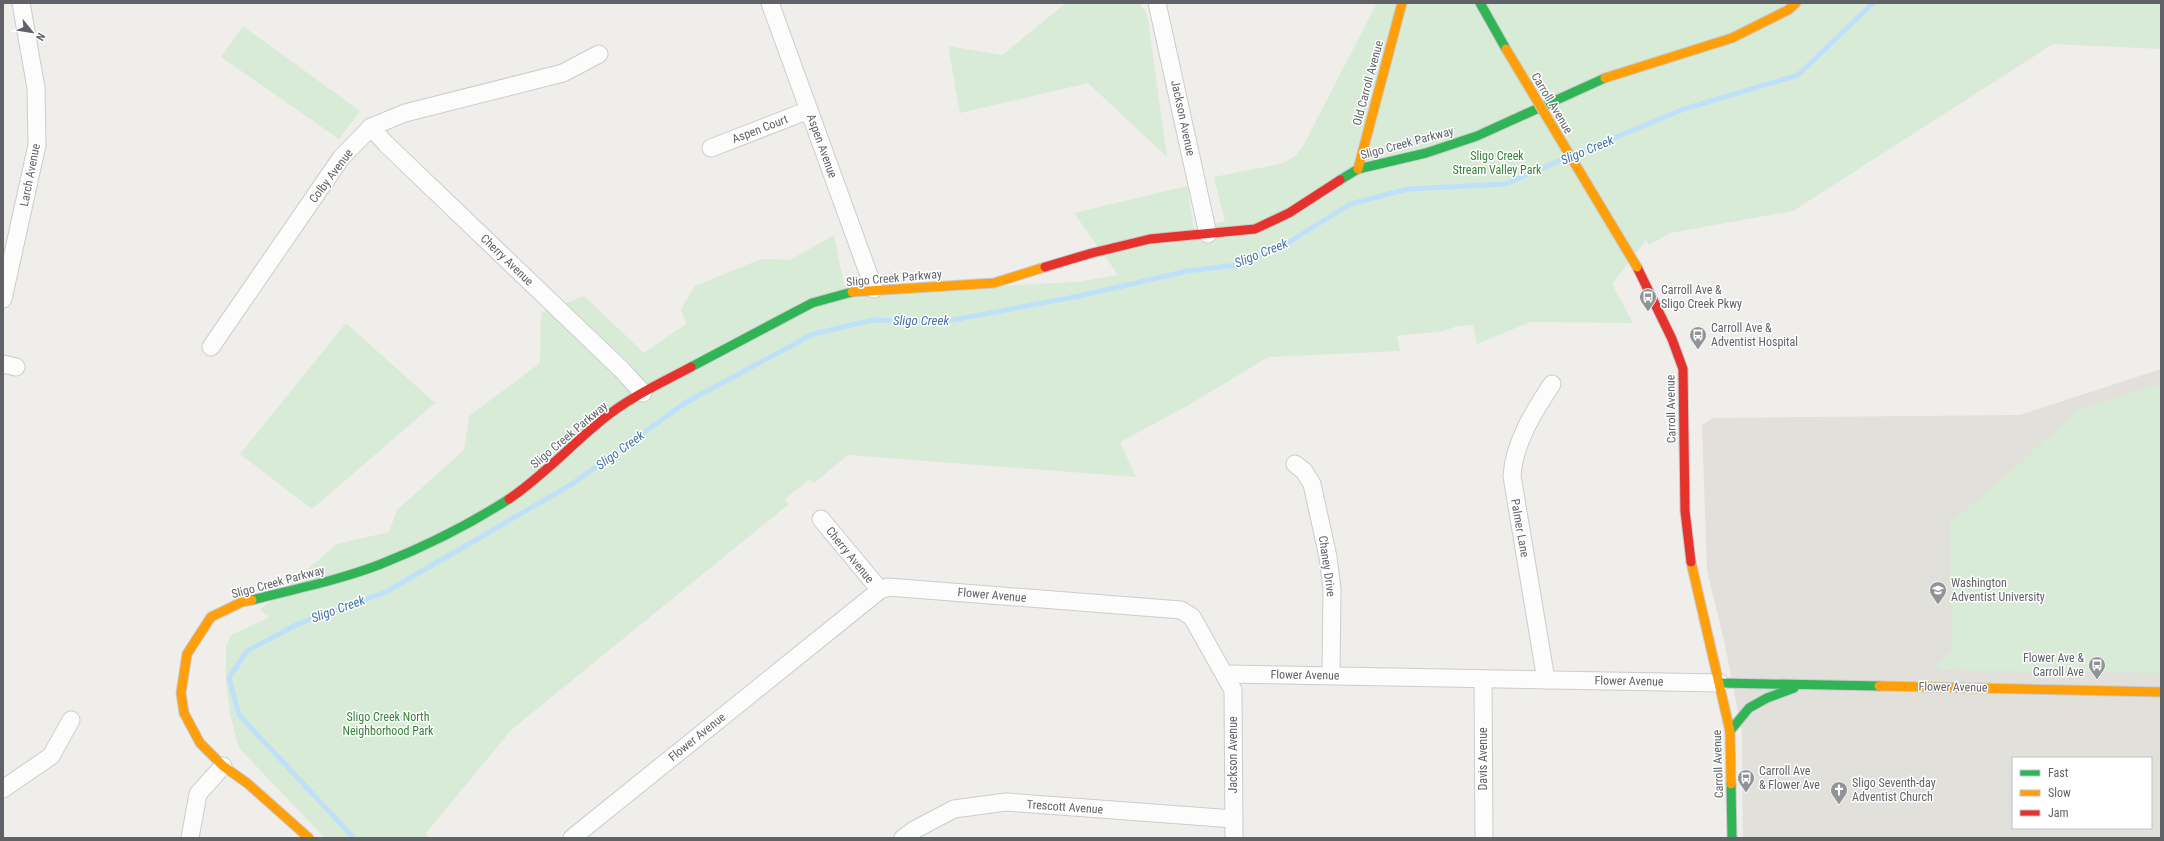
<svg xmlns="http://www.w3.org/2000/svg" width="2164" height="841" viewBox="0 0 2164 841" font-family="'Roboto Condensed',sans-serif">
<rect width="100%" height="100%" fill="#efeeea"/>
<path fill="#e2e0da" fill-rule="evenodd" d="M2161,369V838H1743L1742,732L1724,640L1707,571L1702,425L1713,418L2020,415ZM2013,758H2151V828H2013Z"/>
<g fill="#d8ebd6">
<path d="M1066,3H1138L1147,13L1167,157L1088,83L960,113L948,46L1002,55Z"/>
<path d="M1377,3H2161V49L2053,44L1793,211L1670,233L1649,245L1646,240L1612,284L1633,323L1530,322L1477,344L1473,325L1458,326L1443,331L1397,336L1400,351L1268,357L1187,406L1120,442L1136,477L848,455L814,483L810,479L785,499L789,504L511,730L426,833L427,838H325L239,748L230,714L226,681V646L231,635L270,617L260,610L337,544L389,532L397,510L464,450L469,416L540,363L541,313L584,296L644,353L686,324L681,309L695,286L761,259L790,260L834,235L843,280L849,295L861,293L1076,282L1118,275L1074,213L1187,186L1194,229L1225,221L1214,177L1284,163L1295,156L1303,146Z"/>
<path d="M243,26L360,111L339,139L221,57Z"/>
<path d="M346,323L435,403L312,509L240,454Z"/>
<path d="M2161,384V673L1938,670L1937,665L1952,651L1950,523L2015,468L2077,410Z"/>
</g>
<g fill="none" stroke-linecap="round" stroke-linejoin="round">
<g stroke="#bfe0f9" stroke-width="5">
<path d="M1575,154L1684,109L1798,75L1873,3"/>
<path d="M354,838L239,715L229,678L247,651L298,624L386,592L572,484L685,403L813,334L873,320L942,322L1080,296L1187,271L1237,265L1283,246L1350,204L1408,189L1506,184L1566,158"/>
</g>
<g stroke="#cbcccc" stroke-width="19">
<g id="street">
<path d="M770,3L874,289"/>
<path d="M1157,3L1208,234"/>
<path d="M371,127L386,144L622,370L643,393"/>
<path d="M711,148L809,110"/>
<path d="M3,299L37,145L36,88L21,3"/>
<path d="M211,347L341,158L371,127L405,113L563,73L599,54"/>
<path d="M3,364L16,367"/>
<path d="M1295,464L1304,471L1312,484L1328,557L1332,589L1331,675"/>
<path d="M821,519L880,590"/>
<path d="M1225,674L1720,683"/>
<path d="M1483,679L1484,838"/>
<path d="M1546,680L1512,476C1514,443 1534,411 1552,384"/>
<path d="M3,789L51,756L71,720"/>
<path d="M190,838L198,794L223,766"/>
<path d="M572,838L880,590L888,587L1181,610L1192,617L1233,690L1234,838"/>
<path d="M903,838L914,830L954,809L1006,802L1234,819"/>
</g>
</g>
<g stroke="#cacacb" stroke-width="11">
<g id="fast">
<path d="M1480,3L1506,49"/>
<path d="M1340,180L1358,169L1426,153L1477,136L1605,78"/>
<path d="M691,367L812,303L852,292"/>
<path d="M252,600C295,589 340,580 381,564C424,547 470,524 509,499"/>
<path d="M1720,683L1879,686"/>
<path d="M1730,731L1749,708L1767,698L1794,688"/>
<path d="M1731,784L1732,838"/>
</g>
</g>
<g stroke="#cacacb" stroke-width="11">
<g id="slow">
<path d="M1605,78L1732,38L1788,10L1796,3"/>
<path d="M1358,169L1402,3"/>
<path d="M852,292L994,283L1045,267"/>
<path d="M1691,562L1730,731L1731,784"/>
<path d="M252,600L242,602L211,617L187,654L181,693L184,713L200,743L223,766L247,783L309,838"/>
<path d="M1879,686L2161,692"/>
</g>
</g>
<g stroke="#cacacb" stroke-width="11">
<g id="jam">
<path d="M1045,267L1092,253L1150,239L1255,229L1289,213L1340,180"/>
<path d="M1637,267L1672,339L1683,369L1685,511L1691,562"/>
<path d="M509,499C543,476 570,446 602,420C628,398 661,383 691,367"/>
</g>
</g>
<use href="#street" stroke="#fdfcfc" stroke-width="17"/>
<use href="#fast" stroke="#30b455" stroke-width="9"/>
<use href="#slow" stroke="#ff9f0a" stroke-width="9"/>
<use href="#jam" stroke="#e5322d" stroke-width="9"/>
<g stroke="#cacacb" stroke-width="11" stroke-linecap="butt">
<path id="slow-bridge" d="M1506,49L1637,267"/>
</g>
<use href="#slow-bridge" stroke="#ff9f0a" stroke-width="9"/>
</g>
<defs>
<g id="bus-pin" transform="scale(0.9)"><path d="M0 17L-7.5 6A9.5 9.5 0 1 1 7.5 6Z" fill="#919496" stroke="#fff"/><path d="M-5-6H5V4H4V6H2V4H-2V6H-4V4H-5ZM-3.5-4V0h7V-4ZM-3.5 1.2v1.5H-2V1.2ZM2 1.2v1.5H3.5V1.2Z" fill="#fff"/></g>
<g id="university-pin" transform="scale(0.9)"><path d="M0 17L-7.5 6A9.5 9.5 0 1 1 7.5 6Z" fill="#919496" stroke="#fff"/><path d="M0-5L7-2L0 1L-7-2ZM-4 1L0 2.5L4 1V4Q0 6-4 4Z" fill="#fff"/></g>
<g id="church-pin" transform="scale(0.9)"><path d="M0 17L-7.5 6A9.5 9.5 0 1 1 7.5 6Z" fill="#919496" stroke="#fff"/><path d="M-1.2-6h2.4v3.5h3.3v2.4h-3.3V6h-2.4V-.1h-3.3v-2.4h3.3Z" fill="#fff"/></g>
</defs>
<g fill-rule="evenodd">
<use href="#bus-pin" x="1648" y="297"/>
<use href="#bus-pin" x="1698" y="335"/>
<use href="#university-pin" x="1938" y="590"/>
<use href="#bus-pin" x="2097" y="665"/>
<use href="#bus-pin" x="1746" y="778"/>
<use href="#church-pin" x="1839" y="790"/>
</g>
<g text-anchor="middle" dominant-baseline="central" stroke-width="3" stroke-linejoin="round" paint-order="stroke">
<g font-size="12" fill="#5f6368" stroke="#fff">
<text transform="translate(1368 83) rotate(-75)">Old Carroll Avenue</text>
<text transform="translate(1552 103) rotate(59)">Carroll Avenue</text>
<text transform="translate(1183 118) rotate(78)">Jackson Avenue</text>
<text transform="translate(760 129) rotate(-21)">Aspen Court</text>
<text transform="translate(1407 143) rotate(-15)">Sligo Creek Parkway</text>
<text transform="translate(822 146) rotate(70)">Aspen Avenue</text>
<text transform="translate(30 175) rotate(-79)">Larch Avenue</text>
<text transform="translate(331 176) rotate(-53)">Colby Avenue</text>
<text transform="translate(507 260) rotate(44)">Cherry Avenue</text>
<text transform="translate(894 278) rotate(-5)">Sligo Creek Parkway</text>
<text transform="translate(1671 409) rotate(-91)">Carroll Avenue</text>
<text transform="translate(569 435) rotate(-40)">Sligo Creek Parkway</text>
<text transform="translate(1520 528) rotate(80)">Palmer Lane</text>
<text transform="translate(850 555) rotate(51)">Cherry Avenue</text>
<text transform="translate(1327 566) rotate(82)">Chaney Drive</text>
<text transform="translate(278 582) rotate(-15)">Sligo Creek Parkway</text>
<text transform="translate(992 595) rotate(5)">Flower Avenue</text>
<text transform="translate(1305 675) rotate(1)">Flower Avenue</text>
<text transform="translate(1629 681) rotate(1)">Flower Avenue</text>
<text transform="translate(1953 687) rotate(1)">Flower Avenue</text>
<text transform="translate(697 737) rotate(-39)">Flower Avenue</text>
<text transform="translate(1233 755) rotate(-90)">Jackson Avenue</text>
<text transform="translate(1483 759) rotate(-90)">Davis Avenue</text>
<text transform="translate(1718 764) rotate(-92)">Carroll Avenue</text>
<text transform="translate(1065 807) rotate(4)">Trescott Avenue</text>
</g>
<g font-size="12" fill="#348238" stroke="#fff">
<text x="1497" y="156">Sligo Creek<tspan x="1497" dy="14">Stream Valley Park</tspan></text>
<text x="388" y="717">Sligo Creek North<tspan x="388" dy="14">Neighborhood Park</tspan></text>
</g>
<g font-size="12" fill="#5f6368" stroke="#fff" text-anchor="start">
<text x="1661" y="290">Carroll Ave &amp;<tspan x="1661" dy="14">Sligo Creek Pkwy</tspan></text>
<text x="1711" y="328">Carroll Ave &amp;<tspan x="1711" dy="14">Adventist Hospital</tspan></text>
<text x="1951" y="583">Washington<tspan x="1951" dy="14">Adventist University</tspan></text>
<text x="2084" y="658" text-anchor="end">Flower Ave &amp;<tspan x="2084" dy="14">Carroll Ave</tspan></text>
<text x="1759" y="771">Carroll Ave<tspan x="1759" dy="14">&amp; Flower Ave</tspan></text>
<text x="1852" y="783">Sligo Seventh-day<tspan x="1852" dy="14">Adventist Church</tspan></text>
</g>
<g font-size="13" font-style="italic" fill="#4174aa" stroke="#fff">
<text transform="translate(1587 150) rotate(-23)">Sligo Creek</text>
<text transform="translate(1261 253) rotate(-22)">Sligo Creek</text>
<text x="921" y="320">Sligo Creek</text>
<text transform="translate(620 450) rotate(-36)">Sligo Creek</text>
<text transform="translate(338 609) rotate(-20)">Sligo Creek</text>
</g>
</g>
<rect width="2164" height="841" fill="none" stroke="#5f6368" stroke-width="8"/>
<rect x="2012" y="757" width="140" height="72" fill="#ffffff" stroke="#bfc1c3"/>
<rect x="2020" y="770" width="20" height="6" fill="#30b455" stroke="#bfc1c3"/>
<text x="2048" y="777" font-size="12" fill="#5f6368">Fast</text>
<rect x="2020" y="790" width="20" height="6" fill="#ff9f0a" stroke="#bfc1c3"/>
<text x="2048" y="797" font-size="12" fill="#5f6368">Slow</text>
<rect x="2020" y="810" width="20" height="6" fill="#e5322d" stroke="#bfc1c3"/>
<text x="2048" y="817" font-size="12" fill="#5f6368">Jam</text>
<g transform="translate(32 32) rotate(120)" stroke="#ffffff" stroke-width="3" paint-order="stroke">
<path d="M0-3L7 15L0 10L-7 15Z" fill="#5f6368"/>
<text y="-6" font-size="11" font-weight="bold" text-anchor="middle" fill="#5f6368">N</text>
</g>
</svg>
